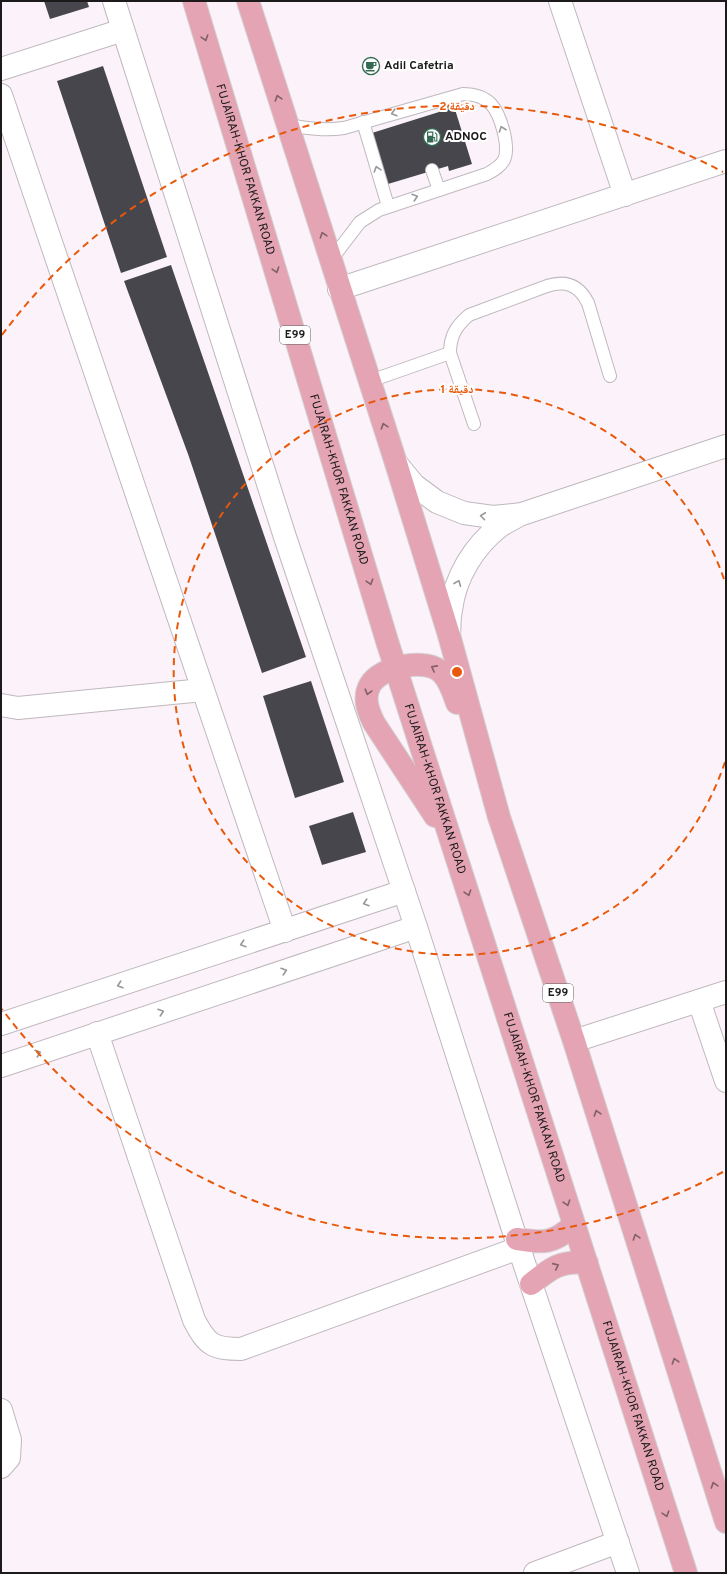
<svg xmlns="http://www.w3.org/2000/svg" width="727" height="1574" viewBox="0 0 727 1574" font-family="Overpass,'Noto Naskh Arabic',sans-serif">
<rect width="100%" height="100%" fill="#fbf3f9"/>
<g fill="#47464d">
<path d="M44,1H87L89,7L50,19Z"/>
<path d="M103,66L167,257L121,273L57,81Z"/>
<path d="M453,103L472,164L449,171L448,166L388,184L372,133L439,112L438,108Z"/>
<path d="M171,265L306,657L262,673L188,454L124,281Z"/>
<path d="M311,681L344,782L295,798L263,696Z"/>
<path d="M353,812L366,852L322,865L309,826Z"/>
</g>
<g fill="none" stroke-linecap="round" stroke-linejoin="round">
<g stroke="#bfb8be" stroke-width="14">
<g id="service">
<path d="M363,122L388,206"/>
<path d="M287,125C306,128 325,131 344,128L463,94C473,94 483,96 491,104C501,115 510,147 504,160C500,167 494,170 487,174L379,210L360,222L331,260"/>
<path d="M432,170L439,190"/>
<path d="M370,381L450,353"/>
<path d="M474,424L450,353C450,336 456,326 469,315L547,286C566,280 579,285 588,303L610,376"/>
</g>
</g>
<g stroke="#bfb8be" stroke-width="24">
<g id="minor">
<path d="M560,1L625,195"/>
<path d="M1,69L123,30"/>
<path d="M1,95L285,931"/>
<path d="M339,289L726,161"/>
<path d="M396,463L414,485L437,502L464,513L493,517L522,514L726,446"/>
<path d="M449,635C450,626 449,618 451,610C455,577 474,546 500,526C506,522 513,519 519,515"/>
<path d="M1,705L18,708L203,690"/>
<path d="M699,1001L726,1081"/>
<path d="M97,1033L194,1320C207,1345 213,1349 241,1349L519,1248"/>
<path d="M574,1041L726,992"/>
<path d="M1,1410L10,1440L9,1458L1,1467"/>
<path d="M535,1573L618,1542"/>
</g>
</g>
<g stroke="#bfb8be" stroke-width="24">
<g id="tertiary">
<path d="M114,1L285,537L416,927L519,1248L628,1573"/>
<path d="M1,1024L404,891"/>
<path d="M1,1066L416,927"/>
</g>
</g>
<g stroke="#d2d1d2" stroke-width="24">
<g id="trunk">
<path id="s1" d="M194,1L387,641L686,1573"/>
<path d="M248,1L396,463L449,635L499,817L574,1041L726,1522"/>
<path d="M435,816L374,723C368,711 363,698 370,685C381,666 427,657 442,673C450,681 453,692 457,703"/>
<path d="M517,1239C544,1243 553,1244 574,1225"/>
<path d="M531,1284C551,1268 561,1260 587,1263"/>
</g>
</g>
<use href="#service" stroke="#fff" stroke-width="12"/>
<use href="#minor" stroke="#fff" stroke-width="22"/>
<use href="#tertiary" stroke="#fff" stroke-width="22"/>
<use href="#trunk" stroke="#e4a4b4" stroke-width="22"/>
</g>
<defs><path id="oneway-chevron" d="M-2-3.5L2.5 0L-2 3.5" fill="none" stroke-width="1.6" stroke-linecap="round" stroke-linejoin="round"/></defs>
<g stroke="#805f68">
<use href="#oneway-chevron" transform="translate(205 38) rotate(73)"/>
<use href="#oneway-chevron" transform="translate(278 98) rotate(-107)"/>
<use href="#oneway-chevron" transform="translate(323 235) rotate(-108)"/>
<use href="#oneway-chevron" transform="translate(276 270) rotate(73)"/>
<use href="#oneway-chevron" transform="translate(384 426) rotate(-108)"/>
<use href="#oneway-chevron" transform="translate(370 582) rotate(73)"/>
<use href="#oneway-chevron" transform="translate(434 668) rotate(-152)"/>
<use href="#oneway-chevron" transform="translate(368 692) rotate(105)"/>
<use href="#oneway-chevron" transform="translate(468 893) rotate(72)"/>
<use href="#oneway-chevron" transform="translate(597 1113) rotate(-108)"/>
<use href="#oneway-chevron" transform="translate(567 1203) rotate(72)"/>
<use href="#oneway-chevron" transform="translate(636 1237) rotate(-108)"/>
<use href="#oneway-chevron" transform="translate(556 1266) rotate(-24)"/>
<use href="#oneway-chevron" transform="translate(675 1361) rotate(-108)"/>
<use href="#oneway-chevron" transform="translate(714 1485) rotate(-108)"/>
<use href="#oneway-chevron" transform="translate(666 1514) rotate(72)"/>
</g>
<g stroke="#999899">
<use href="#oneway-chevron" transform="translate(394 113) rotate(164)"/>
<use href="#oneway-chevron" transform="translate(502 129) rotate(-109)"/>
<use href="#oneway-chevron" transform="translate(377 169) rotate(-107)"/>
<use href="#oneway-chevron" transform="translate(415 197) rotate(-18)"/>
<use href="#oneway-chevron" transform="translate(483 516) rotate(-173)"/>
<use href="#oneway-chevron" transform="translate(458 583) rotate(-68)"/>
<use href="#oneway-chevron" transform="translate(366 903) rotate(162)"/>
<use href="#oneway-chevron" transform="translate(243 944) rotate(162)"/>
<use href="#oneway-chevron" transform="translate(284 971) rotate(-18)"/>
<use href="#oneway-chevron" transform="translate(120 985) rotate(162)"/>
<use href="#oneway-chevron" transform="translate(161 1012) rotate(-18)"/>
<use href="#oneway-chevron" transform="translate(38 1053) rotate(-19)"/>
</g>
<g fill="none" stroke="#e8590c" stroke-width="2" stroke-dasharray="7 5">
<path d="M725 762A283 283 0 1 1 725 582"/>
<path d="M723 1172A566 566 0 0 1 2 1009M2 335A566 566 0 0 1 723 172"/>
</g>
<defs>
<g id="cafe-ring" transform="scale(0.9)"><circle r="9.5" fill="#fff" stroke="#326a52" stroke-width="1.5"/><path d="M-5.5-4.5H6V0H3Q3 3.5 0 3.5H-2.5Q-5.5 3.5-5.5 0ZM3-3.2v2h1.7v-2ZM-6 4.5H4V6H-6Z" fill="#326a52"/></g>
<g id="fuel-ring" transform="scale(0.9)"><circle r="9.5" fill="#fff" stroke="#326a52" stroke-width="1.5"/><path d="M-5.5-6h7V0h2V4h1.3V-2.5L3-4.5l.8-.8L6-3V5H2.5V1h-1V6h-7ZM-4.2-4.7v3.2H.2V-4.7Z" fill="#326a52"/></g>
</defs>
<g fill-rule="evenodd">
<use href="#cafe-ring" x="371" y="66"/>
<use href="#fuel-ring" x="432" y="137"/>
</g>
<g text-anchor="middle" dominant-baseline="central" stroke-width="4" stroke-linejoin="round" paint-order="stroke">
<g fill="#fff" stroke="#615f60" stroke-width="1">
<rect x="280" y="326" width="30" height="18" rx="3"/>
<rect x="543" y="984" width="30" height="18" rx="3"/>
</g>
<g font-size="11" font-weight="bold" fill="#1d1a1c">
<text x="295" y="335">E99</text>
<text x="558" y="993">E99</text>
</g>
<g font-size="12" font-weight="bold" fill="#1d1a1c" stroke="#fff" text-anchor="start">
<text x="384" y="66">Adil Cafetria</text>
<text x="445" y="137">ADNOC</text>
</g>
<g font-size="12" fill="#1d1a1c" stroke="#fff">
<text stroke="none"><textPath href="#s1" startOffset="176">FUJAIRAH-KHOR FAKKAN ROAD</textPath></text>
<text stroke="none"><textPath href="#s1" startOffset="500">FUJAIRAH-KHOR FAKKAN ROAD</textPath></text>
<text stroke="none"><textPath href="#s1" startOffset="824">FUJAIRAH-KHOR FAKKAN ROAD</textPath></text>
<text stroke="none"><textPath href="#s1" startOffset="1148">FUJAIRAH-KHOR FAKKAN ROAD</textPath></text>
<text stroke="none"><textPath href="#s1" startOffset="1472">FUJAIRAH-KHOR FAKKAN ROAD</textPath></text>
</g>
</g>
<circle cx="457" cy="672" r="6" fill="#e8590c" stroke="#fff" stroke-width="2"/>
<g font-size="12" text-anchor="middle" font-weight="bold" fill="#e8590c" stroke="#fff" stroke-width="4" stroke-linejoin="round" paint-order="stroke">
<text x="457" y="110">2 دقيقة</text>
<text x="457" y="393">1 دقيقة</text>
</g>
<rect width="727" height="1574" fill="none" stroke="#1d1a1c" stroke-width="4"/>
</svg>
